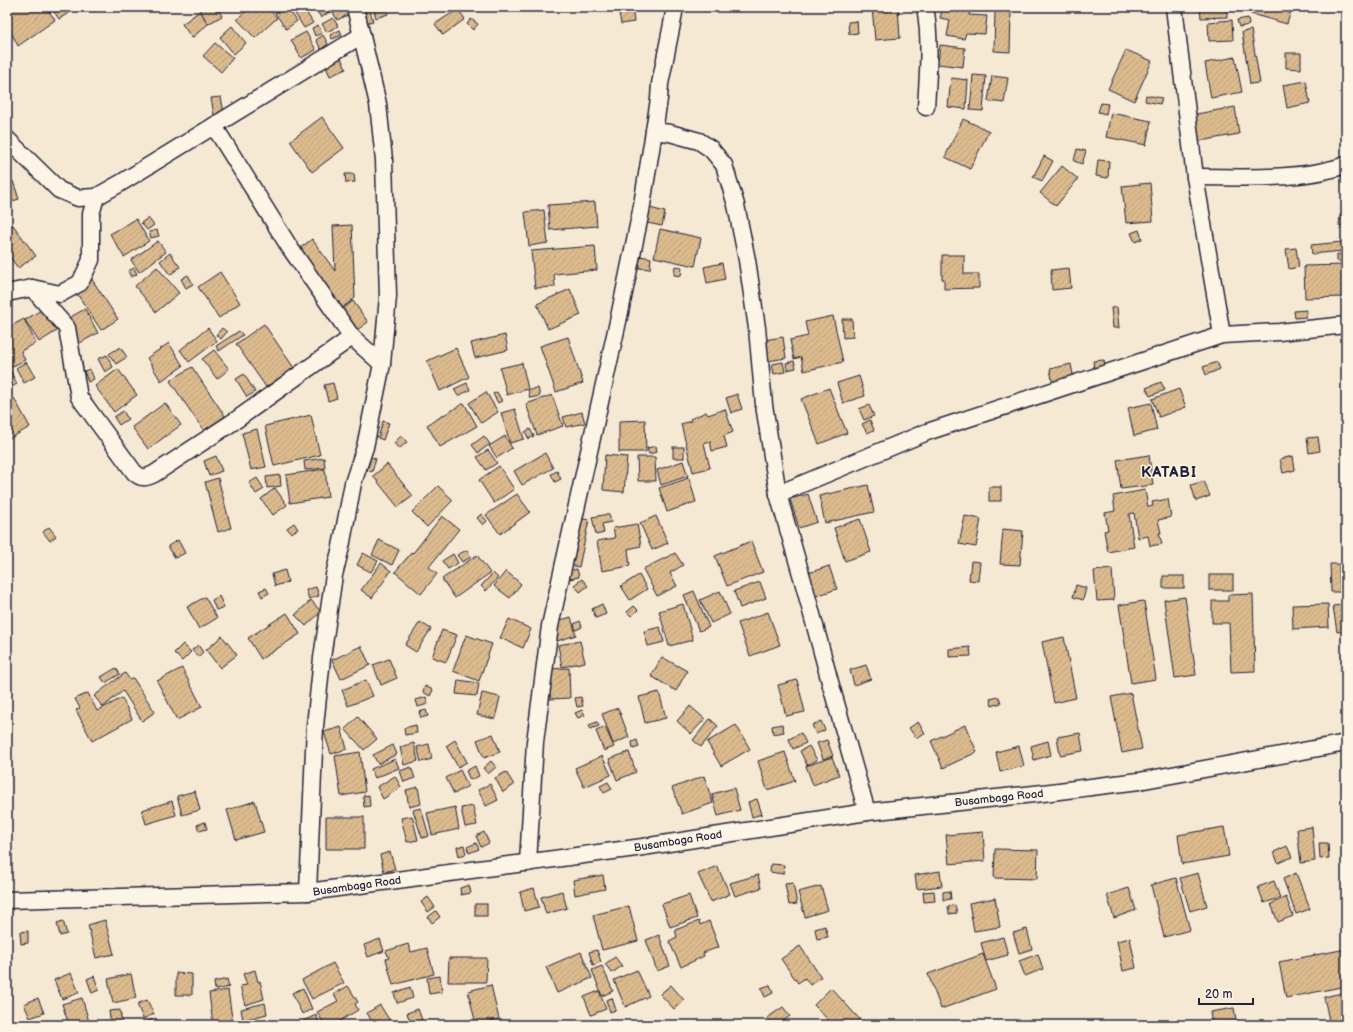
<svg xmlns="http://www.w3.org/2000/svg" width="1353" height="1032" viewBox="0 0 1353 1032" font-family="'Balsamiq Sans',sans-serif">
<defs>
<pattern id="building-hatch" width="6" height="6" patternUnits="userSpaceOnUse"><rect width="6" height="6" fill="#dcbb8e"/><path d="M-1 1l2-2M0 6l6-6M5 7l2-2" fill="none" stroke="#bca07b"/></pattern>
</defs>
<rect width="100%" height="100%" fill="#f6e9d4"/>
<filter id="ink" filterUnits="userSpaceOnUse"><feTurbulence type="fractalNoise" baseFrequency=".025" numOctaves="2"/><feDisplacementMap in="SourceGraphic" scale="8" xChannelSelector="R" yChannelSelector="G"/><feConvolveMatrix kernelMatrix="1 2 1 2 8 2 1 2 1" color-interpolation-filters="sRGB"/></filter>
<g filter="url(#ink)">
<g fill="url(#building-hatch)" stroke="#22223b">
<path d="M7,7H46L55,20L18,46L7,24Z"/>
<path d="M51,7H65L69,13L59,19Z"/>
<path d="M198,7H217L222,16L208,24Z"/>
<path d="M250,7H267L277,18L255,38L237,19Z"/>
<path d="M285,7H287L297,21L286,29L275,13Z"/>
<path d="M291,7H303L313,23L304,28Z"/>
<path d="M322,7H344L348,15L337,20L332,10L321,18L317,11Z"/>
<path d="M360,7H369L373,21L365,23Z"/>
<path d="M373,7H386L388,14L376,18Z"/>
<path d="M618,7H632L634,22L621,24Z"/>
<path d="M885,7H898L900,38L875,40L872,8Z"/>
<path d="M943,7L971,8L969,15L987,16L985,34L966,33L964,39L947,36L950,20L940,18Z"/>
<path d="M1200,7H1227V17L1201,18Z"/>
<path d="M1253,7H1292L1287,24L1251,14Z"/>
<path d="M458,9L465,19L443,35L435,24Z"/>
<path d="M995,10L1011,11L1010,52L994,51Z"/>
<path d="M200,11L208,24L192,38L182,24Z"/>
<path d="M333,18L338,26L327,32L322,24Z"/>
<path d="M1248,18L1249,25L1239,27L1237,20Z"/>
<path d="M471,19L478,24L473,30L467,24Z"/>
<path d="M1232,20L1233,40L1209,41L1208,22Z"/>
<path d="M857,21L858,33L849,34L848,22Z"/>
<path d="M318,25L322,33L315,36L312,28Z"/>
<path d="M232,26L246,43L234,54L220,37Z"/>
<path d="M340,30L342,35L332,39L330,35Z"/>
<path d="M1251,30L1260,83L1250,84L1242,32Z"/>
<path d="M306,32L316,50L301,58L291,40Z"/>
<path d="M323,35L328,44L321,49L316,40Z"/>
<path d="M215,43L233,58L221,72L203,56Z"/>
<path d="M940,45L965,48L963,67L938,64Z"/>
<path d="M1126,50L1152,61L1134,101L1108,89Z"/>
<path d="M1286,53H1301V69L1286,68Z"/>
<path d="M1235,57L1242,92L1211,98L1205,63Z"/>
<path d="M341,58L346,69L330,76L325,65Z"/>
<path d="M973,75L986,76L983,111L970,110Z"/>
<path d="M992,76L1008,78L1004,103L988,101Z"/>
<path d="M951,78L968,80L966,109L948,107Z"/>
<path d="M1306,81L1310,103L1287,108L1283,85Z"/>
<path d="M1146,95L1162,98L1160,104L1145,101Z"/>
<path d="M221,97L224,113L214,115L211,98Z"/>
<path d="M1101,103L1108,104L1106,114L1098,112Z"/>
<path d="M1235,107L1239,134L1195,142L1191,115Z"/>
<path d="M1111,113L1151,121L1146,145L1106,137Z"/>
<path d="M322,117L344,148L312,172L290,141Z"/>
<path d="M963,119L989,131L970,169L945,157Z"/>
<path d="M1077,149L1086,151L1082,164L1074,161Z"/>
<path d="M1044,156L1053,161L1042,181L1033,177Z"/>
<path d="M1098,160L1109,161L1108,178L1096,176Z"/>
<path d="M1062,166L1078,179L1056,206L1040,193Z"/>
<path d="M345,174H354L355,182L346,183Z"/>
<path d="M13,181L19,199L7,203V183Z"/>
<path d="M1150,183L1153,221L1126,223L1122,186Z"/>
<path d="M595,202L597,226L550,230L548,205Z"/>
<path d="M650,208L665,212L662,226L647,223Z"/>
<path d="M544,210L548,243L529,246L525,212Z"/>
<path d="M1340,215L1346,216V226H1339Z"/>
<path d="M148,218L154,225L147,230L141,223Z"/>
<path d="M136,219L149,241L124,257L110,234Z"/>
<path d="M13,225L36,256L18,268L7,253V230Z"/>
<path d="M352,225L355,298L338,311L295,252L312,239L335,271L333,226Z"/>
<path d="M660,229L701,238L695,266L654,257Z"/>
<path d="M157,230L159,236L151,238L149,232Z"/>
<path d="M1139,230L1142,239L1135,242L1131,233Z"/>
<path d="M158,241L166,252L139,272L131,260Z"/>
<path d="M1342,242L1343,251L1312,254L1311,245Z"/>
<path d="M595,246L597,270L554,274L555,287L535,288L531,251Z"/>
<path d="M1296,248L1299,267L1289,269L1286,249Z"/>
<path d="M170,253L180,267L170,275L160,261Z"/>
<path d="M1337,254L1346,255L1345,262L1337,261Z"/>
<path d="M942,255H964V274H979V288L944,289V279H942Z"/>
<path d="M640,256L651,258L650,269L639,268Z"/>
<path d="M722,263L725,279L707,283L704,267Z"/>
<path d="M1346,265V297L1305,298L1304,266Z"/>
<path d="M675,266L682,267L681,276L674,275Z"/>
<path d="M157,267L179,293L156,312L135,286Z"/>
<path d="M134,268L137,274L131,277L128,271Z"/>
<path d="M1069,268L1071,288L1052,290L1051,270Z"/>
<path d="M87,272L118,319L101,330L70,283Z"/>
<path d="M220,272L240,303L219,318L198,287Z"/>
<path d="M188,275L193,284L186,288L181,279Z"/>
<path d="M570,289L581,315L548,329L537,304Z"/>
<path d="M353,301L368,322L346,338L331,317Z"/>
<path d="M46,307L60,329L39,342L25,320Z"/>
<path d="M1117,307L1119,328H1113L1111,308Z"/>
<path d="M85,309L98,333L78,344L65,320Z"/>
<path d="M1306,310V317L1295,318L1294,311Z"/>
<path d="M833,316L843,362L804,371L801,357L794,359L790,340L808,336L805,322Z"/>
<path d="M24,319L36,343L21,351L25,360L11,367L7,360V328Z"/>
<path d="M842,319H852L853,337L843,338Z"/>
<path d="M264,324L294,368L266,387L236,344Z"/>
<path d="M208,328L217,341L189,362L180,350Z"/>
<path d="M222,328L227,332L221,339L216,335Z"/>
<path d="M239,331L243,335L219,351L216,346Z"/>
<path d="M505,335L508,350L475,358L471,343Z"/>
<path d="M568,337L583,383L556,392L540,346Z"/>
<path d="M783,337L786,358L768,361L764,340Z"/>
<path d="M169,343L183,366L161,381L147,358Z"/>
<path d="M120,347L127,357L116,364L109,354Z"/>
<path d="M456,348L469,377L440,391L427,361Z"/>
<path d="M214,350L229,369L217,379L202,359Z"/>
<path d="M107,355L113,367L105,372L98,359Z"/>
<path d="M1104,360L1105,368L1094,369L1093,361Z"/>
<path d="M794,361L796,368L787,370L786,363Z"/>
<path d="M26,362L35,377L24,383L16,368Z"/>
<path d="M783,362L785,372L774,374L772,364Z"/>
<path d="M1217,362L1220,369L1206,375L1203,367Z"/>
<path d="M522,363L528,389L507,395L500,368Z"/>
<path d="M7,364L17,384L7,389Z"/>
<path d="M1071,364L1074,380L1053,385L1050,369Z"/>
<path d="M192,367L225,416L204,431L170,381Z"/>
<path d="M90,369L94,379L88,382L84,371Z"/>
<path d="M118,369L137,395L114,412L95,386Z"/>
<path d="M244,374L255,392L247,397L236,379Z"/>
<path d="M859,376L865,396L843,403L837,383Z"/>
<path d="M1161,382L1165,390L1150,396L1146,388Z"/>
<path d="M333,383L337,398L328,401L324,385Z"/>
<path d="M467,383L470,390L458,396L454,389Z"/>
<path d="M538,388L540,396L530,398L528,390Z"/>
<path d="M829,388L847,433L819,444L801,399Z"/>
<path d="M1179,389L1186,407L1159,417L1152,399Z"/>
<path d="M486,392L498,412L481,423L469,403Z"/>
<path d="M497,392L502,401L498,403L493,394Z"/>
<path d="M737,394L742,409L731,413L726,398Z"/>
<path d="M552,395L563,426L537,435L526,404Z"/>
<path d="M14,398L30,427L7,440V402Z"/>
<path d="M165,403L181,425L148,449L132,427Z"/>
<path d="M464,403L477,426L440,447L427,425Z"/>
<path d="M1151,403L1157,430L1134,436L1128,408Z"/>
<path d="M869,405L874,416L864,420L859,409Z"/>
<path d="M515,409L524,439L510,443L501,413Z"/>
<path d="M725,409L733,432L724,436L727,447L712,451L710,441L704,443L710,468L693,472L681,424L691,421L690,419L706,412L708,415Z"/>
<path d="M123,411L128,419L119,425L114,417Z"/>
<path d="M582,412L585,423L566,427L563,417Z"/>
<path d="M311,415L320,455L274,466L265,426Z"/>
<path d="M645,420L646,452H619V421Z"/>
<path d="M870,420L874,430L867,433L862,424Z"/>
<path d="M383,421L389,423L383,440L378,438Z"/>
<path d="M257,429L266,467L251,470L242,433Z"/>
<path d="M530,429L534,436L529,439L525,432Z"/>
<path d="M401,436L407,442L399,449L394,443Z"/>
<path d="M484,436L490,444L478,453L472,445Z"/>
<path d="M505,436L512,448L497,458L489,446Z"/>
<path d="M1318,437L1320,451L1309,453L1307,438Z"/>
<path d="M656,446L657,452L649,454L647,448Z"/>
<rect x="673" y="447" width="11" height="11"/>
<path d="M488,450L497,463L486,470L477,457Z"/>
<path d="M545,453L553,468L522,485L514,471Z"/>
<path d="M605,455L627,457L624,492L603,490Z"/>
<path d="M1149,455L1153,485L1121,489L1117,460Z"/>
<path d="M216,456L222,471L209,476L204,461Z"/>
<path d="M1293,456L1295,470L1283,473L1280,459Z"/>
<path d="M371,457L376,459L372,472L367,470Z"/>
<path d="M637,457H655L656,481H638Z"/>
<path d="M324,458L325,468L305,470L304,461Z"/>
<path d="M683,461L688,476L661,485L657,470Z"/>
<path d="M387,464L413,496L398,507L373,476Z"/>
<path d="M499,466L514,489L494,503L479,480Z"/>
<path d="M325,469L328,497L290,503L286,475Z"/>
<path d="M557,471L561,479L555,482L551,474Z"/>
<path d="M280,475L281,486L267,488L266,477Z"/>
<path d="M218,478L231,528L218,532L205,482Z"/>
<path d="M257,478L264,489L256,494L249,483Z"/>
<path d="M689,478L696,502L667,512L659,488Z"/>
<path d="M1204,481L1210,496L1196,501L1191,485Z"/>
<path d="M868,485L874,512L825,523L819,496Z"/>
<path d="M438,486L453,500L427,527L412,512Z"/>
<rect x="989" y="487" width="12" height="14"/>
<path d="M275,488L287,505L273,515L261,499Z"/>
<path d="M1145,490L1148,507L1153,506L1152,502L1168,499L1171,517L1158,520L1161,533H1159L1162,544L1150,546L1148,536L1138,538L1134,513L1129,514L1134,547L1108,552L1104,531L1108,530L1105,513L1115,511L1113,496Z"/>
<path d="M517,494L530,512L500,534L486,515Z"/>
<path d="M808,494L817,522L799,528L790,499Z"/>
<path d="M481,514L487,521L483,525L477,518Z"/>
<path d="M609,514L611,522L602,524L604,533L596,535L592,517Z"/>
<path d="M442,516L459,529L429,567L437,574L421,594L395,572L412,552L413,553Z"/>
<path d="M656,516L668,543L652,550L640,523Z"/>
<path d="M965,516L981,519L976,547L959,544Z"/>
<path d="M575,517L589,520L579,567L565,564Z"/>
<path d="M860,519L871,552L845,561L834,528Z"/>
<path d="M294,523L298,529L291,533L287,528Z"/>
<path d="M637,524L641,546L628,549L630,566L602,571L597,541L615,538L613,528Z"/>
<path d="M49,527L56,536L50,541L43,532Z"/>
<path d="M1003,529L1023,531L1020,565L1000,564Z"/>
<path d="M178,540L185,553L175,558L168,546Z"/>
<path d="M379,540L399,550L392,565L372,555Z"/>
<path d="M751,541L763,572L727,586L715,556Z"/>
<path d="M467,550L471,557L462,562L457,555Z"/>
<path d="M363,553L378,561L371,572L357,565Z"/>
<path d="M675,553L683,565L670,573L677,586L657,596L643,569Z"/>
<path d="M453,554L458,563L448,569L442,561Z"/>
<path d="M477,555L490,573L455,598L442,579Z"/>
<path d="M971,561L980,562L978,581L969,580Z"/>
<path d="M381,563L391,571L372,598L361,590Z"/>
<path d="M1330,564H1339L1340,592H1331Z"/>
<path d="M829,566L837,589L813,597L805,574Z"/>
<path d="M577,569L579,577L570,579L568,571Z"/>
<path d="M1112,569L1114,600L1097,601L1094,571Z"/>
<path d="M285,570L288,582L275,586L272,574Z"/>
<path d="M506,571L521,584L510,598L494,586Z"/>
<path d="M493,573L498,578L486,591L481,586Z"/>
<path d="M639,575L647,589L630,600L621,586Z"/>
<rect x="1209" y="575" width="24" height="15"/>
<rect x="1163" y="576" width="21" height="12"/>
<path d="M582,579L588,586L580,592L574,585Z"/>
<path d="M760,582L766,598L740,608L734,591Z"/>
<path d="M1076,585L1086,588L1083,600L1073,597Z"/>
<path d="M316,587L319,596L309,599L306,590Z"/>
<path d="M266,588L269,593L262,597L259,591Z"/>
<path d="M694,591L709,627L699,631L684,595Z"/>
<path d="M720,591L730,614L711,623L700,600Z"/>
<path d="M1253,594L1255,671L1231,672L1229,623H1212V601H1228V595Z"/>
<path d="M219,596L224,607L216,610L212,600Z"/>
<path d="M205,597L217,618L199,629L187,607Z"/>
<path d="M1185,597L1196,675L1175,678L1164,600Z"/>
<path d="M311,600L321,612L306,626L295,615Z"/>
<path d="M1144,601L1156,679L1131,683L1119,605Z"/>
<path d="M602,604L606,614L596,618L592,609Z"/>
<path d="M683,604L693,640L669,646L659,611Z"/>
<path d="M1328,604L1329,627L1293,629L1292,605Z"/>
<path d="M1346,604V631L1337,632L1333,606Z"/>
<path d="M634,606L638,610L631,616L627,612Z"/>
<path d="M768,612L780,645L750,656L738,623Z"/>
<path d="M287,613L300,634L261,659L248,638Z"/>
<path d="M571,617L576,635L557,641L552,623Z"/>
<path d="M509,619L531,629L523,648L500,638Z"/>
<path d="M580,621L582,627L576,630L574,624Z"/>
<path d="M420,622L431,629L416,652L405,645Z"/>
<path d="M660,627L664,642L648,646L644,631Z"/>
<path d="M442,630L457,635L446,662L432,657Z"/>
<path d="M466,635L492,644L479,681L453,671Z"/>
<path d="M222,636L237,655L220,668L206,650Z"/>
<path d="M1064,637L1076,698L1054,703L1042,642Z"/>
<path d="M580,641L585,662L562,667L558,645Z"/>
<path d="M183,644L191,652L182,661L174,653Z"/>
<path d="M198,645L203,652L198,657L192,650Z"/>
<path d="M361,646L370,665L341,679L332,660Z"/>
<path d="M970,647L971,656L949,657V649Z"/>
<path d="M662,657L687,671L676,691L651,676Z"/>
<path d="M389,659L397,678L381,685L373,665Z"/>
<path d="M866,665L871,679L854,685L850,670Z"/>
<path d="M116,668L120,674L105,683L101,677Z"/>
<path d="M182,668L202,707L177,720L157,681Z"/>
<path d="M569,668L570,698L550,699L548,669Z"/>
<path d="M125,673L130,680L133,678L155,712L142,721L123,691L103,707L94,696Z"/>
<path d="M366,680L373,696L348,706L342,690Z"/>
<path d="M458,680L479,683L477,696L456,694Z"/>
<path d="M797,680L805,712L786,716L778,685Z"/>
<path d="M425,686L433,690L430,696L423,692Z"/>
<path d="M659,692L666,718L645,723L639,697Z"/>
<path d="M88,693L97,711L122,698L132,719L92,741L76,710L80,708L75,699Z"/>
<path d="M482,693L500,697L495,719L477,715Z"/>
<path d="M1131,693L1142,749L1122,753L1111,697Z"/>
<path d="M426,697L428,704L418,707L416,700Z"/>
<path d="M581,697L583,706L577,707L575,698Z"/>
<path d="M999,697L1001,703L992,706L990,699Z"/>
<path d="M690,706L705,719L691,734L677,721Z"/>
<path d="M618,708L629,737L613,744L602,714Z"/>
<path d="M426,710L428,716L421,718L419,712Z"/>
<path d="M582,710L585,715L578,718L575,713Z"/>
<path d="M358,717L377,739L364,750L345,729Z"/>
<path d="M710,719L718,726L701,747L693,740Z"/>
<path d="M821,721L825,730L816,734L812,725Z"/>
<path d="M597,722L599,726L590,729L589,725Z"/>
<path d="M918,722L925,733L916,738L909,728Z"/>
<path d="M782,724L784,732L773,734L772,726Z"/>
<path d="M416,725L417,733L405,735L404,728Z"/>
<path d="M736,725L750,749L721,766L707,742Z"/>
<path d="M965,725L977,752L943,768L931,741Z"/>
<path d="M341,727L347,749L331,754L324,732Z"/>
<path d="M605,727L614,747L604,751L596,731Z"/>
<path d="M801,733L806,743L793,749L789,739Z"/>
<path d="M1080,733L1083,751L1060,755L1057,737Z"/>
<path d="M493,734L500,752L484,758L477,740Z"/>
<path d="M455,740L467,762L458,767L446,746Z"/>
<path d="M637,740L639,747L633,749L632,742Z"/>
<path d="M827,740L833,756L823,759L817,743Z"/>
<path d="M1048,741L1051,755L1034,760L1031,746Z"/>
<path d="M414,743L418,761L404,765L400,747Z"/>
<path d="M429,744L432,759L421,762L417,747Z"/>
<path d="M393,745L397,754L378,764L373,755Z"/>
<path d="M809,746L817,760L807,765L800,751Z"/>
<path d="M1019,746L1024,766L1000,772L996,752Z"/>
<path d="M360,752L365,792L341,796L335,756Z"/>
<path d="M629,752L636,772L617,780L609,759Z"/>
<path d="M785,752L795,781L767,790L758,761Z"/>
<path d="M602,756L611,775L584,787L575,768Z"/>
<path d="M832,757L839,775L813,785L806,766Z"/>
<path d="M395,759L399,768L375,778L371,769Z"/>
<path d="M491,761L496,767L488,774L483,768Z"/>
<path d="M475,766L479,776L470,780L466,771Z"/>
<path d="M411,767L415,778L404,782L400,771Z"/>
<path d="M460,770L468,786L454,794L446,778Z"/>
<path d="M506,772L514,785L503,792L495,778Z"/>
<path d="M395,776L401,787L383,799L377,787Z"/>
<path d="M704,776L713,803L682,814L672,788Z"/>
<path d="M608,782L612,789L604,793L600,786Z"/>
<path d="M490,784L498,800L486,806L478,790Z"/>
<path d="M418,787L421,804L409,807L406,790Z"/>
<path d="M734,788L740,810L718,816L712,794Z"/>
<path d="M195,791L200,810L182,815L177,796Z"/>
<path d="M369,795L370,806L364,807L363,796Z"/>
<path d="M757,799L762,814L752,817L748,802Z"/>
<path d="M172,801L176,815L146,824L142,810Z"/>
<path d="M255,801L264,832L236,840L227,810Z"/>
<path d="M473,806L477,825L465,827L461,808Z"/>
<path d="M455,807L459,829L432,835L427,813Z"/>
<path d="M421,808L429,836L422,838L413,810Z"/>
<path d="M412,816L418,840L407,842L401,818Z"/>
<rect x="326" y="817" width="38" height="32"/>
<path d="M205,822L207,829L199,831L197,825Z"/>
<path d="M1224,827L1229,856L1182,864L1178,835Z"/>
<path d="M1312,827L1315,861L1301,863L1297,829Z"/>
<path d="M484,832L489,843L481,847L476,836Z"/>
<path d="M983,832L985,861L949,864L946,835Z"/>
<path d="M476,843L479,849L469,853L467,847Z"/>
<path d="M1319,843H1328L1329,858L1320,859Z"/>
<path d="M464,845L466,854L459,856L457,847Z"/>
<path d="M1287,846L1292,857L1278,863L1274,852Z"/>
<path d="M995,849L1038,850L1037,879L994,878Z"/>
<path d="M390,852L395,869L384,872L380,855Z"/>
<path d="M771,864L784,865L783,874L770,872Z"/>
<path d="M717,866L730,894L711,902L698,874Z"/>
<path d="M940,871L942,886L917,889L915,875Z"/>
<path d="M1198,873L1207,906L1190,911L1180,878Z"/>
<path d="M1296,873L1310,909L1296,914L1283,879Z"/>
<path d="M603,875L605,889L575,895L573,880Z"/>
<path d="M758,875L761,888L735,896L730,883Z"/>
<path d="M1176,878L1190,930L1164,937L1151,885Z"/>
<path d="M1274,881L1280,898L1264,903L1258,887Z"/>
<path d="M793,883L797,904L789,905L785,884Z"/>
<path d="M469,885L471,893L461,895L460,888Z"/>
<path d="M821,886L828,910L805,917L798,892Z"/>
<path d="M534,888L539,907L524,911L520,892Z"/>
<path d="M1129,888L1136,910L1114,918L1107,895Z"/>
<path d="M562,891L567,908L546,914L541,897Z"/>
<path d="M934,891L935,901L924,902L923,892Z"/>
<path d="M950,891L951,899L943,900V892Z"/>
<path d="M689,895L697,918L670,927L662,904Z"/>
<path d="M428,897L435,907L428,912L421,902Z"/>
<path d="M1286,897L1293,916L1278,922L1271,904Z"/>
<path d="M995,898L1000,927L974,931L969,903Z"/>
<rect x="475" y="904" width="12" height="12"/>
<path d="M955,905L957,913L949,914L948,906Z"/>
<path d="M629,906L638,941L602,950L593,915Z"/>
<path d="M436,911L440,917L432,923L428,917Z"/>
<path d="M105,920L114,954L96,958L88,925Z"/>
<path d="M63,921L67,934L60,936L57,923Z"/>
<path d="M699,921L700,925L709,921L719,947L703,953L704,956L681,967L669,941L677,937L675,930Z"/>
<path d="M825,926L828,937L817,939L815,929Z"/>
<path d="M1027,929L1032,949L1019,953L1013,933Z"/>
<path d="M28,931V943L21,944L20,932Z"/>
<path d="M659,935L670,966L657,971L646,940Z"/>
<path d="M1003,937L1008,955L986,961L981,943Z"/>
<path d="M1130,938L1136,968L1123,971L1117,941Z"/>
<path d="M380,939L384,951L368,957L364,945Z"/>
<path d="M408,944L411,952L427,948L434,974L393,985L386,959L389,958L386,951Z"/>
<path d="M800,946L821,977L810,985L805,978L798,983L781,959Z"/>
<path d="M1346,949V986L1286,998L1279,962Z"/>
<path d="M597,950L601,962L593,965L589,952Z"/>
<path d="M581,952L592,978L557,993L546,967Z"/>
<path d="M983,954L996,989L941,1009L928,974Z"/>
<path d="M1038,954L1043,969L1025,976L1019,961Z"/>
<path d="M615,957L622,966L612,973L605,964Z"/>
<path d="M449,958H487L486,982H448Z"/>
<path d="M333,963L344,983L312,999L302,980Z"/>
<path d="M602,966L613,991L602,996L592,970Z"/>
<path d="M255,970L258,982L260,981L264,999L245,1005L240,986L247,985L243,974Z"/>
<path d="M637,970L649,996L625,1007L614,980Z"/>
<path d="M71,973L79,993L62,999L54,980Z"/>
<path d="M176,973L192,974V995H176Z"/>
<path d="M131,974L136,998L113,1003L108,979Z"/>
<path d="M94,976L99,990L92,993L87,979Z"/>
<path d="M440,976L442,992L429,994L427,978Z"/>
<path d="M227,979L229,987L215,990L214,982Z"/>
<path d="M491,985L499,1019L476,1025L468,991Z"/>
<path d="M671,985L684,1000L674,1009L660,994Z"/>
<path d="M770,985L773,993L765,997L761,988Z"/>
<path d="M348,986L358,1002L355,1004L358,1010L333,1025H325L317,1012L338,1001L334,994Z"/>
<path d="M410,987L413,998L397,1003L394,993Z"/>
<path d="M303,988L312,1009L302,1014L292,993Z"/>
<path d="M831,988L865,1025H833L814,1005Z"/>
<path d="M228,990L233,1025H213L209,993Z"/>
<path d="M599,991L606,1009L591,1015L584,997Z"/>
<path d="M1346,992V1025H1330L1324,997Z"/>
<path d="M38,998L44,1013L30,1018L24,1004Z"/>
<path d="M82,998L90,1025H69L62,1004Z"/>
<path d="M612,998L616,1010L610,1012L606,1000Z"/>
<path d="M147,1000L154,1014L143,1019L137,1004Z"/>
<path d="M265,1003L267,1014L243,1020L241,1009Z"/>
<path d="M380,1005L390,1021L383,1025H374L367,1013Z"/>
<path d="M783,1007L790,1016L777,1025H772L767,1018Z"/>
<path d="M1234,1008L1237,1025H1212L1210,1012Z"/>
<path d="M418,1009L422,1020L411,1024L407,1013Z"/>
<path d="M120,1010L122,1025H111L109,1011Z"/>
<path d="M316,1015L320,1025H304L303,1021Z"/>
<path d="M156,1018L159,1025H144L143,1023Z"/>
</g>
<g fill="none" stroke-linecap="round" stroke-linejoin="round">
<g stroke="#22223b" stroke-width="19">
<g id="street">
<path d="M675,7L672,24L660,84L659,99L654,131L670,133L699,141L711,149L724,165L736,205L747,260L757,328L764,405L778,494L803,581L830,682L867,812"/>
<path d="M925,7C931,38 928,75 926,107"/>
<path d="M1174,7L1195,177L1222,335"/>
<path d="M214,126L290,248L352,337L382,364"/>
<path d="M7,139L59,190L78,198L96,197L119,184L362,35"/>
<path d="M1195,177C1244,177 1299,181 1346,165"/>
<path d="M32,288L60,294L80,283L91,260V214L96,197"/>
<path d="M7,293L32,288L67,328L79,397L134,472C141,479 146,478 154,474L236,420L352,337"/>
<path d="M778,494L927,432L1222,335L1279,332L1346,325"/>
<path d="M528,863L535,742L550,626L619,317L641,211L654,131"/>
<path d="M308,892L315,726L322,658L334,575L341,547L353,483L365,447L382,364L388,296L384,160L378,104L355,7"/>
<path d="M7,900L308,892L643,847L867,812L1043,793L1139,781L1346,743"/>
</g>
</g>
<use href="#street" stroke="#fcf5e5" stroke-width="16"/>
</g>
</g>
<g text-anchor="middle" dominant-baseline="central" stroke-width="3" stroke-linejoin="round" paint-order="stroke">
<g font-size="11" fill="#22223b" stroke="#fcf5e5">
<text transform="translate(999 798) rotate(-6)">Busambaga Road</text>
<text transform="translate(678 841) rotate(-9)">Busambaga Road</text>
<text transform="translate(357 886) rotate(-8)">Busambaga Road</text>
</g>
<g font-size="15" font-weight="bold" letter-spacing="1" fill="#22223b" stroke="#fcf5e5">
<text x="1169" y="472">KATABI</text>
</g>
</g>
<rect width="1353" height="1032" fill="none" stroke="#fcf5e5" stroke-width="24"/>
<rect x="12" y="12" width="1329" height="1008" fill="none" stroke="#22223b" stroke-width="1.5" filter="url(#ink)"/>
<path d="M1199 998v6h54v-6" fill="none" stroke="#22223b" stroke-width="2"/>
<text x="1205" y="998" font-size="12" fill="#22223b" stroke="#fcf5e5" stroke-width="3" paint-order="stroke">20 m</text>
</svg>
